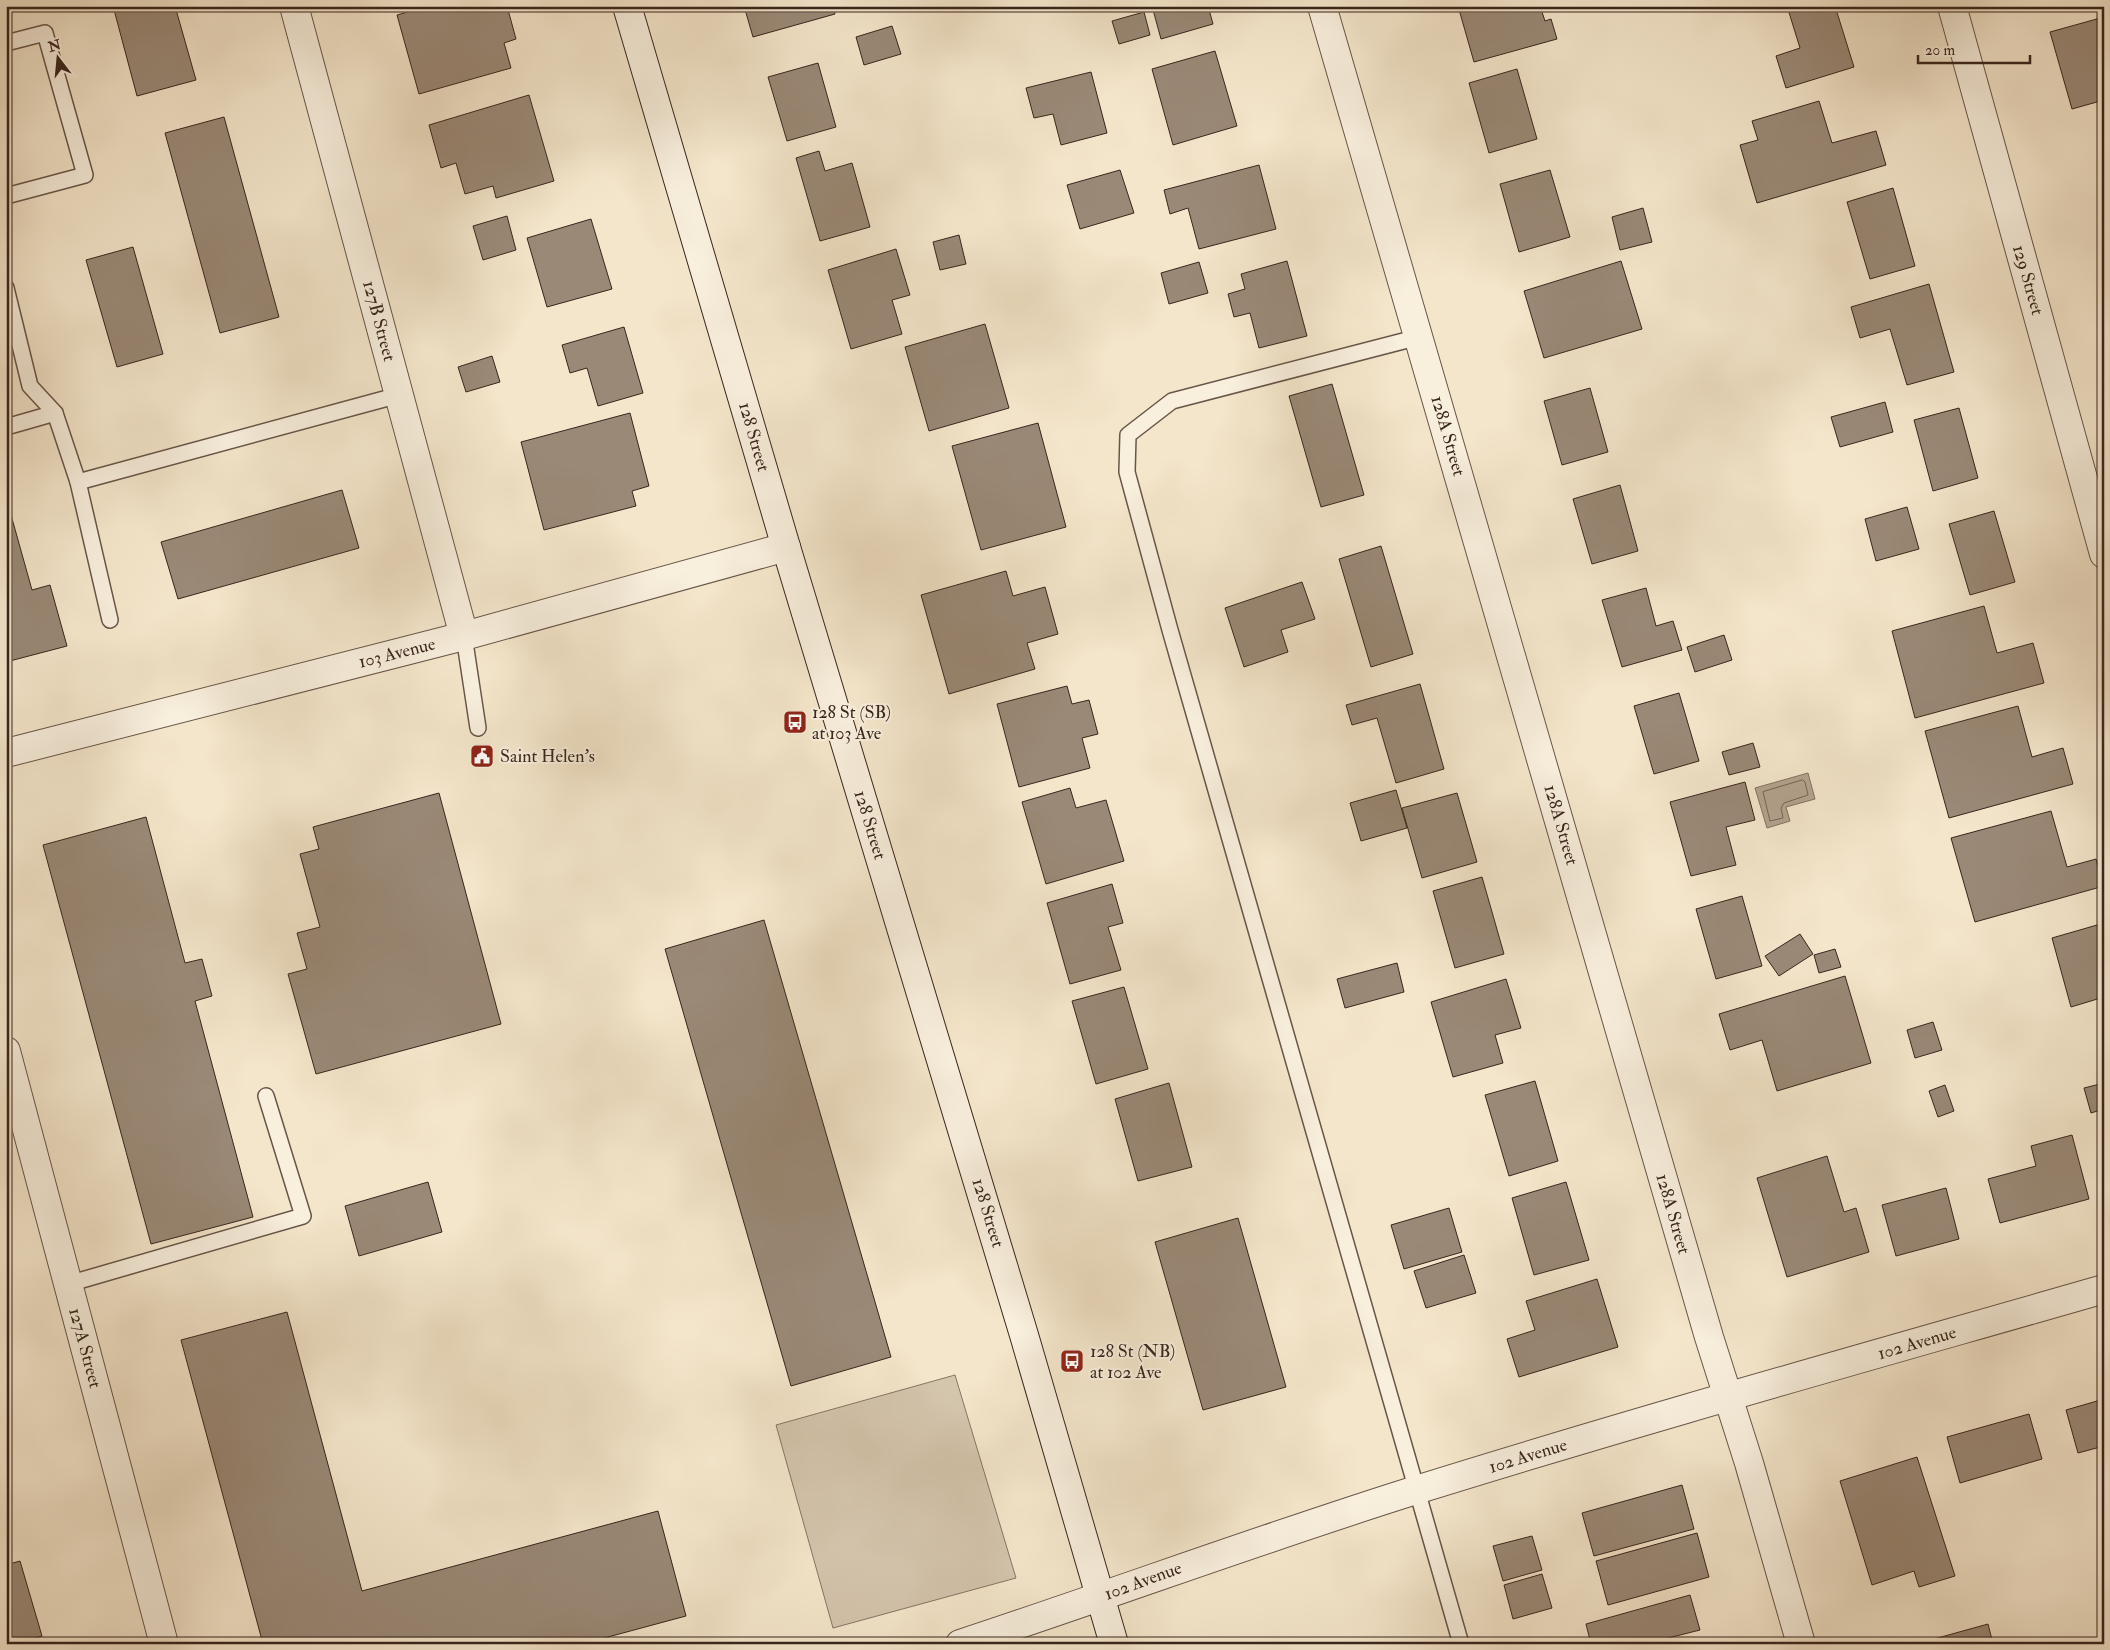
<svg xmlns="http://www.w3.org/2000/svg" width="2110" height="1650" viewBox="0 0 2110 1650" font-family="'IM FELL Double Pica',serif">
<rect width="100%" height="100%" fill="#f4e6cb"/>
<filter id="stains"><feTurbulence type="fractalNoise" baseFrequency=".004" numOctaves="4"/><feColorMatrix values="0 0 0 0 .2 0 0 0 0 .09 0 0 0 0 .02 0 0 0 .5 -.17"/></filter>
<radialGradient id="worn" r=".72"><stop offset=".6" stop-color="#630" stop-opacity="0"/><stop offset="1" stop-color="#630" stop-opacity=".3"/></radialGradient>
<path fill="#d4c5ad" stroke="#867565" d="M955,1375L1016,1578L833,1628L776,1425Z"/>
<path fill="#b4a490" stroke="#837162" d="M1808,773L1815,799L1786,807L1790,821L1767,828L1755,788Z"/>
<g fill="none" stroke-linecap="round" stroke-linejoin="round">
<path stroke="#766456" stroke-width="1" d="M1803,780L1805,782L1808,795L1784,803L1781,808L1783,818L1770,821L1763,792Z"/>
</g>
<g fill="#9a8977" stroke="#39251d">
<path d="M113,6H175L196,80L137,96Z"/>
<path d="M429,6H507L516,39L504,43L511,68L419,94L397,15Z"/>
<path d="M744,6H833L835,14L753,37Z"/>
<path d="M1152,6H1208L1213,24L1161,39Z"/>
<path d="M1458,6H1540L1545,21L1551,19L1557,39L1474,62Z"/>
<path d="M1787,6H1835L1854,67L1786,88L1776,56L1800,48Z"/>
<path d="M1144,12L1150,35L1119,44L1112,21Z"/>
<path d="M2104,17V100L2072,109L2050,32Z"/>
<path d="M892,26L901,54L864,65L856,37Z"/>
<path d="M1215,51L1237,126L1173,145L1152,69Z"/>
<path d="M818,63L836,127L787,141L768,77Z"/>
<path d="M1517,69L1537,139L1489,153L1469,83Z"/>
<path d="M1091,72L1107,133L1061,145L1053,114L1034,118L1026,88Z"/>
<path d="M529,95L554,181L496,198L493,186L465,194L456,163L441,168L429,125Z"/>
<path d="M1819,101L1832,143L1876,131L1886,165L1757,203L1740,145L1758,140L1752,121Z"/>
<path d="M224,117L279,317L220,333L165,133Z"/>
<path d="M819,151L825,171L852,163L870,227L820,241L796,158Z"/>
<path d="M1259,165L1276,229L1199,249L1188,208L1170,214L1164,190Z"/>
<path d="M1120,170L1134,213L1080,229L1067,185Z"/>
<path d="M1550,170L1570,237L1519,252L1500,184Z"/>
<path d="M1893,188L1915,266L1870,279L1847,202Z"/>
<path d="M1643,208L1652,242L1620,250L1612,217Z"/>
<path d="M507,216L516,250L483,260L473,226Z"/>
<path d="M591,219L612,289L547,307L527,238Z"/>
<path d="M959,235L966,264L940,270L933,242Z"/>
<path d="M133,247L163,354L117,367L86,260Z"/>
<path d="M896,249L910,295L892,300L902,334L851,349L828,270Z"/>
<path d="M1287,261L1307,336L1259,348L1250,313L1234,317L1228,294L1245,289L1241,274Z"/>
<path d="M1621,261L1642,329L1544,358L1524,291Z"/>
<path d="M1199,262L1208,293L1169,304L1161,273Z"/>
<path d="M1929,284L1954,372L1907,385L1890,329L1860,338L1851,307Z"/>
<path d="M985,324L1009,408L929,431L905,347Z"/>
<path d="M624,327L643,393L598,406L587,368L570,373L562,345Z"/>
<path d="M492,356L500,382L466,392L458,367Z"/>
<path d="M1332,384L1364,495L1321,507L1289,396Z"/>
<path d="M1590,388L1608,452L1562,465L1544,401Z"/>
<path d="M1885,402L1893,432L1840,447L1831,417Z"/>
<path d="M1959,408L1978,478L1933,491L1914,420Z"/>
<path d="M630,413L649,486L632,491L636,506L544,530L521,442Z"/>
<path d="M1038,423L1066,527L981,550L952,446Z"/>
<path d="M1620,485L1638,551L1592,564L1573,499Z"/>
<path d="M342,490L359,548L178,599L161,542Z"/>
<path d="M6,497L32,590L50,585L67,646L6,662Z"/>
<path d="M1907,507L1919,549L1876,561L1865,519Z"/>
<path d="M1994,511L2015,582L1970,595L1949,524Z"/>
<path d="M1381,546L1413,654L1371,667L1339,559Z"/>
<path d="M1006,571L1013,596L1045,587L1058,634L1027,643L1035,669L949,694L921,595Z"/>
<path d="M1302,582L1315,619L1281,630L1288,652L1244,667L1225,608Z"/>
<path d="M1646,588L1656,626L1673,621L1682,650L1622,667L1602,600Z"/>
<path d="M1984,606L1997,653L2033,643L2044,683L1915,718L1892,631Z"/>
<path d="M1724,635L1732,660L1695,672L1687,647Z"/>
<path d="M1420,684L1444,769L1396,783L1377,718L1352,725L1346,705Z"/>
<path d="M1067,686L1072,704L1089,700L1098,734L1082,738L1090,768L1019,787L997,704Z"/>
<path d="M1679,693L1699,761L1654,774L1634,706Z"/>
<path d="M2018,706L2032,757L2063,748L2073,784L1949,818L1925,731Z"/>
<path d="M1753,743L1760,767L1729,775L1722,752Z"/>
<path d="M1745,782L1755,820L1726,827L1736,865L1691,876L1670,802Z"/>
<path d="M1070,788L1076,808L1106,800L1124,861L1046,884L1022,802Z"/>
<path d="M1396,790L1407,828L1361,841L1350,803Z"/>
<path d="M439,793L501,1024L316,1074L288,974L307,969L297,933L320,927L300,854L319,849L313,827Z"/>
<path d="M1457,793L1477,862L1422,878L1402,808Z"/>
<path d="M2051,811L2067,867L2096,859L2104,886L1975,922L1951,838Z"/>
<path d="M146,817L185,963L202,959L212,996L195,1001L253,1217L151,1244L43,845Z"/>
<path d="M1482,877L1504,954L1455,968L1433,891Z"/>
<path d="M1112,884L1123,923L1108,927L1121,970L1070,984L1047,903Z"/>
<path d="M1742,896L1762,966L1716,979L1696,909Z"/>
<path d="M764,920L891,1357L791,1386L665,949Z"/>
<path d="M2104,923V997L2071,1007L2052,938Z"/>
<path d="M1800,934L1813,954L1779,976L1765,956Z"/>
<path d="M1835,949L1841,967L1819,973L1814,955Z"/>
<path d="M1397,963L1404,992L1345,1008L1337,979Z"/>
<path d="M1845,976L1871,1063L1777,1091L1762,1040L1730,1050L1719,1014Z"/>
<path d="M1506,979L1521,1028L1495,1035L1503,1063L1453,1077L1431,1002Z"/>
<path d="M1124,987L1148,1069L1096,1084L1072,1001Z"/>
<path d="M1933,1022L1942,1050L1915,1058L1907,1030Z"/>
<path d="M1535,1081L1558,1161L1509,1176L1485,1095Z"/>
<path d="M1169,1083L1192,1167L1138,1181L1115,1099Z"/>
<path d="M2104,1083V1109L2091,1113L2084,1088Z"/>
<path d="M1945,1085L1954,1111L1938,1117L1929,1091Z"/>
<path d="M2104,1120V1146L2098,1122Z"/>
<path d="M2072,1135L2089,1199L2000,1223L1988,1179L2036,1166L2031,1146Z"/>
<path d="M1827,1156L1844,1212L1856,1208L1869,1252L1787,1277L1757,1178Z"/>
<path d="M428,1182L442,1232L359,1256L345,1206Z"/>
<path d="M1566,1182L1589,1260L1534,1275L1512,1198Z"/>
<path d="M1946,1188L1959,1239L1896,1256L1882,1205Z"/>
<path d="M1449,1208L1462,1252L1404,1269L1391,1225Z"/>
<path d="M1238,1218L1286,1387L1203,1410L1155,1242Z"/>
<path d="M1464,1255L1476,1293L1426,1308L1414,1271Z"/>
<path d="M1597,1279L1618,1347L1519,1377L1507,1339L1535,1330L1526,1301Z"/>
<path d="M287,1312L362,1591L658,1511L686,1616L582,1644H263L181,1340Z"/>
<path d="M2104,1399V1446L2078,1453L2066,1410Z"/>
<path d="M2029,1414L2042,1459L1960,1483L1947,1437Z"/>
<path d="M1917,1457L1955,1576L1919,1587L1914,1571L1872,1585L1840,1481Z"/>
<path d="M1682,1485L1694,1529L1594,1556L1582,1513Z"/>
<path d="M1697,1533L1709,1577L1608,1605L1596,1561Z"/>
<path d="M1532,1536L1542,1570L1503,1581L1493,1546Z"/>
<path d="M20,1561L42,1636L16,1644H6V1565Z"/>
<path d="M1542,1574L1552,1608L1513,1619L1504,1585Z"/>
<path d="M1690,1595L1700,1630L1664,1639L1665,1644H1591L1586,1624Z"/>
<path d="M1988,1624L1993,1644H1916Z"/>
</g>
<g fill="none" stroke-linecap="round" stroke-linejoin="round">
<g stroke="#685548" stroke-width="18">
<g id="service">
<path d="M6,43L45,33L85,175L6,196"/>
<path d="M6,288L30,386L55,413L78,482L399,395"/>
<path d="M1419,337L1172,401L1128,435L1127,472L1170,630L1461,1644"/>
<path d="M6,427L55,413"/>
<path d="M78,482L110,620"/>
<path d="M464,636L478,728"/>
<path d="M68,1284L303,1216L266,1096"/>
</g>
</g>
<g stroke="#685548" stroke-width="30">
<g id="minor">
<path d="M294,6L464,636"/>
<path d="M1322,6L1709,1337L1749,1463L1801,1644"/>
<path d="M1952,6L2104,554"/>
<path d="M6,753L464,636L786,547"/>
<path d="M6,1051L164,1644"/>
<path d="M960,1644C1112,1594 1263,1538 1416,1490C1644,1419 1874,1355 2104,1289"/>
</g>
</g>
<g stroke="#39251d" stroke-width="30">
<path id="secondary" d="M627,6L786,547L1024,1335L1114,1644"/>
</g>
<use href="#service" stroke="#f8efdd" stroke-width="15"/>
<use href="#minor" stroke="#f8efdd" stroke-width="28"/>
<use href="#secondary" stroke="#f8efdd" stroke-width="28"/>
</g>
<defs>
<g id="bus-square" transform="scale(1.25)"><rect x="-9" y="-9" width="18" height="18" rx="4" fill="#8f2418" stroke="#f8efdd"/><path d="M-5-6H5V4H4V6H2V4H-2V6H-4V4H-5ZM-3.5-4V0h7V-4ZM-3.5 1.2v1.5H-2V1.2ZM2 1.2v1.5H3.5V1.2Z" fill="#fff"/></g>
<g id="civic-square" transform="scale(1.25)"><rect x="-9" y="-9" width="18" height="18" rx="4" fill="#8f2418" stroke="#f8efdd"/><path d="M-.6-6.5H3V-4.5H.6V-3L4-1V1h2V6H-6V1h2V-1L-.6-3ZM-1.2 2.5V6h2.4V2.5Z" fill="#fff"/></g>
</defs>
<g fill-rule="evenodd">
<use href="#bus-square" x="795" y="722"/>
<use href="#civic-square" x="482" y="756"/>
<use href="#bus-square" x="1072" y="1361"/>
</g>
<g text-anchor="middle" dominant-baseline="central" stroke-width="4" stroke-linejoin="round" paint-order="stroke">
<g font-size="18" fill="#39251d" stroke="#f8efdd">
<text transform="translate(2028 280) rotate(74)">129 Street</text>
<text transform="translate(379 321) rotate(75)">127B Street</text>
<text transform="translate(1448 436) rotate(74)">128A Street</text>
<text transform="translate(754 437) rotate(74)">128 Street</text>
<text transform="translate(397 653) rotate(-14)">103 Avenue</text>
<text transform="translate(870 825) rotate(73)">128 Street</text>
<text transform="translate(1561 825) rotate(74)">128A Street</text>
<text transform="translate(988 1213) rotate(73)">128 Street</text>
<text transform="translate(1673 1214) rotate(74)">128A Street</text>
<text transform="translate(1917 1343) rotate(-16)">102 Avenue</text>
<text transform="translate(85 1348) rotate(75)">127A Street</text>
<text transform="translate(1528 1456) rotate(-17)">102 Avenue</text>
<text transform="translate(1143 1581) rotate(-20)">102 Avenue</text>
</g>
<g font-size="18" fill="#39251d" stroke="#f8efdd" text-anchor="start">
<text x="812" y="712">128 St (SB)<tspan x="812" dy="21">at 103 Ave</tspan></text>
<text x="500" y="756">Saint Helen's</text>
<text x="1090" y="1351">128 St (NB)<tspan x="1090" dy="21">at 102 Ave</tspan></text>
</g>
</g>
<rect width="2110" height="1650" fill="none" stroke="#f4e6cb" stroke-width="25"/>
<rect x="8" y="8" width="2095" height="1635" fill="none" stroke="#39251d" stroke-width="2.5"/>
<rect x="12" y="12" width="2085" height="1625" fill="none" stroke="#39251d"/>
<g transform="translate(58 58) rotate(344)" stroke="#f8efdd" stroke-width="4" paint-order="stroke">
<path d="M0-4L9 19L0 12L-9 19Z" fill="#39251d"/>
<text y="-8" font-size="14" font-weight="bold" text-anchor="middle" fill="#39251d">N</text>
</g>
<path d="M1918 55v8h112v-8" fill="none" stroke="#39251d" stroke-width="2.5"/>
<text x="1925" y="55" font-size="15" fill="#39251d" stroke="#f8efdd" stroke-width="4" paint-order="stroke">20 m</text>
<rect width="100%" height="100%" filter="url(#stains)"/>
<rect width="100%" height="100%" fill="url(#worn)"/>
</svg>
